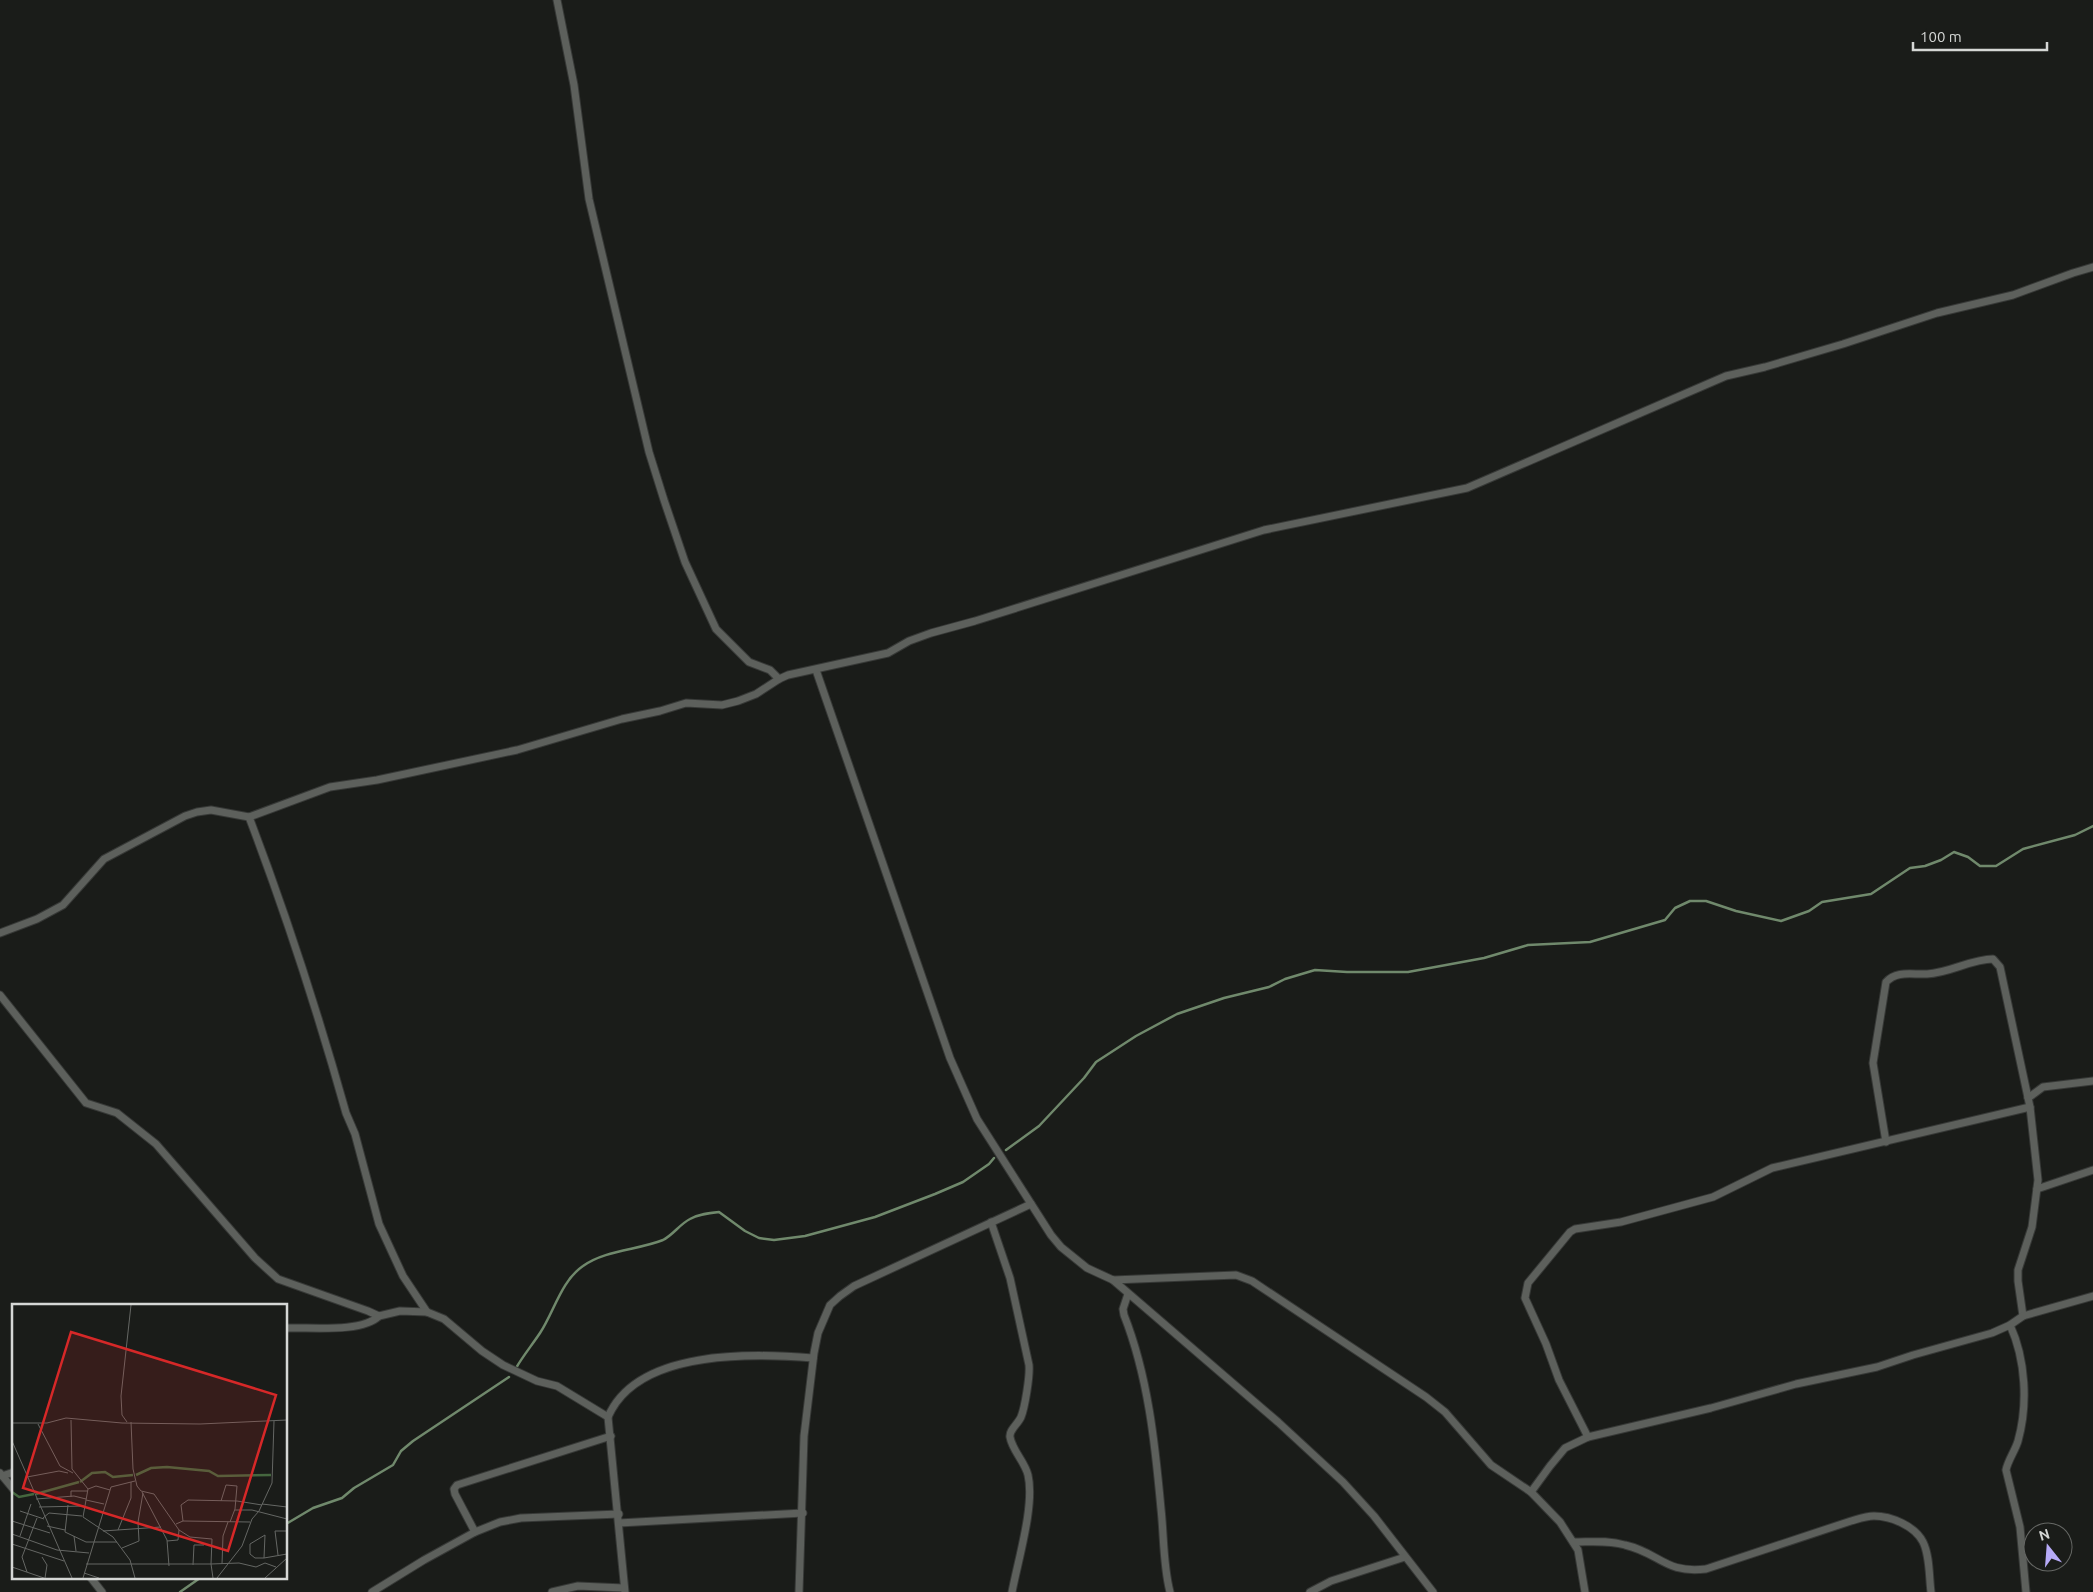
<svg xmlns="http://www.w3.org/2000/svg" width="2093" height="1592" viewBox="0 0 2093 1592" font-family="Ubuntu,sans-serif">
<rect width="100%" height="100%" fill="#1a1c19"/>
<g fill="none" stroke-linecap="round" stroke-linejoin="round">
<g stroke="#70896c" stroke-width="2.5">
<path d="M1006,1150L1039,1126L1084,1078L1096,1062L1136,1036L1177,1014L1224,998L1269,987L1285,979L1315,970L1347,972H1408L1484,958L1528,945L1590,942L1665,920L1675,908L1690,901H1706L1736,911L1781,921L1809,911L1822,902L1871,894L1910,868L1925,866L1941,860L1954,852L1968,857L1980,866H1996L2023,849L2075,835L2093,826"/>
<path d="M516,1368C523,1356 532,1345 540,1333C554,1312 561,1281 583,1266C605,1250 638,1250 663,1240C673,1235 680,1224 690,1219C699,1214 709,1213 719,1212L745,1231L759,1238L774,1240L805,1236L875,1217L935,1194L963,1182L989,1164L994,1158"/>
<path d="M286,1524L313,1508L342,1498L354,1488L393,1465L401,1451L413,1441L509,1377"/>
<path d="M180,1592L200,1578"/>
</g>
<g stroke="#373937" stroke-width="9">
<g id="minor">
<path d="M557,0L574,85L589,199L649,452L664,500L685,562L716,629L749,662L770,670L779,679"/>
<path d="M816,670L950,1058L977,1119L1051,1235L1061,1247L1087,1268L1113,1280L1236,1275L1252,1281L1426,1397L1445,1412L1491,1465L1531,1492L1560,1522L1578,1550L1585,1592"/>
<path d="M249,817C286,914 318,1013 346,1113L355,1134L379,1224L403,1276L427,1312L444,1319L482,1351L503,1365L537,1381L557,1386L608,1417"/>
<path d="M0,933L37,919L63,905L104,859L185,816L197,812L211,810L249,817L330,787L377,780L517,750L622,719L660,711L686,703L722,705L738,701L756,694L779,679L788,675L888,653L909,641L931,633L975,621L1264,530L1467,488L1726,376L1765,367L1843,344L1937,313L2013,295L2073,273L2093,267"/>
<path d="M0,995L86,1103L117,1113L156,1144L255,1258L278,1279L368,1311L379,1316L400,1311L427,1312"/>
<path d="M2028,1098L2043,1087L2093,1081"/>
<path d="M1886,1142L1873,1063L1886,982C1897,970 1913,975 1927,974C1950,973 1971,959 1993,959L2000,967L2030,1107L2038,1180L2032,1227L2018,1270V1281L2023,1316"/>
<path d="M2037,1189L2093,1170"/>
<path d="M991,1222L1010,1278L1029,1365C1030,1376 1025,1407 1021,1417C1018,1424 1009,1430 1010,1437C1012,1450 1025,1462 1028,1475C1035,1505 1018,1560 1012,1592"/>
<path d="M1113,1280L1278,1422L1343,1482L1374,1516L1433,1592"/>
<path d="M1128,1294L1123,1309L1124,1315C1148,1376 1155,1443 1161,1509C1164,1536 1163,1565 1170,1592"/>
<path d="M2010,1325C2026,1360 2028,1405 2018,1441C2015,1451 2008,1460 2006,1470L2020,1527L2026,1592"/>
<path d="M286,1328C310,1327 362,1333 379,1316"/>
<path d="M1588,1437L1559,1380L1546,1344L1525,1298L1528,1283L1570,1232L1575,1229L1621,1222L1713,1197L1772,1168L2030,1107"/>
<path d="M0,1473L14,1490"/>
<path d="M2,1476L14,1472"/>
<path d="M1531,1492L1550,1466L1565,1448L1588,1437L1711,1408L1796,1384L1877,1367L1913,1355L1992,1333L2010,1325L2023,1316L2093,1296"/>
<path d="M619,1523L803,1513"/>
<path d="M475,1532L455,1494L454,1489L457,1485L611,1436"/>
<path d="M1574,1542C1591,1542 1608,1540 1625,1545C1660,1553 1665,1574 1706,1569L1851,1521C1858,1519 1866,1516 1874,1516C1891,1516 1915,1526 1923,1542C1930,1556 1929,1577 1931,1592"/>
<path d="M91,1578L102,1592"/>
<path d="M372,1592L424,1560L475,1532L500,1522L521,1518L619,1514"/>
<path d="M552,1592L578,1586L624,1588"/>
<path d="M625,1592L608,1417C637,1349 752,1353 813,1358"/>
<path d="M799,1592L804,1436L814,1353L818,1333L830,1305L840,1296L854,1286L1031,1204"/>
<path d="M1310,1592L1331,1581L1405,1557"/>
</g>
</g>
<use href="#minor" stroke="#5d605c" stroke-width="7"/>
</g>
<g transform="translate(12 1304)">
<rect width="275" height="275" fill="#1a1c19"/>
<path fill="none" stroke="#45673f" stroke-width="2.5" d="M124,171L139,164L155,163L197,167L206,172L259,171M68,178L80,169L93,168L101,173L121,171M0,188L7,193L22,190M24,190L67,178"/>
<path fill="none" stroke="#656764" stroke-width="1" d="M59,116L60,165L76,185M115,118L110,111L109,92L119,1M119,118L121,165L125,182L129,187L142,190L167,226L166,236L155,237M0,119H35L54,114L110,119L188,120L275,116M26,120L48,162L61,169M0,137L60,274M15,173L47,167L56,169M76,185L71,213L101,233L118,256L123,274M76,185L84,182L98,186M130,188L155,236L157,262M59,193V187H76M24,195L62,192L74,195M74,196L92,200M209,197L214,181L225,182L223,205L218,218M225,197L250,201M250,200L275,203M56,201L53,228L74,238H105M27,203L72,202M223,206H240L275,215M8,207L32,215M31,214L37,209L70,212M0,217L38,229M171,217L169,201L176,196L225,197M164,220L171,217L238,218M35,222L53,226M106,226L119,194V178M167,226L178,233L200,235L199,260L227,259L244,263L253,259L264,263M91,227L149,223M0,230L45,246L77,249M253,231L252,254H243L238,250V240ZM8,232L19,200M62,232L64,247M0,240L52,257M110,244L127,237L126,218L131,189M266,251L263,227H275M30,253L35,261L33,274M252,254L275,250M74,260H199L201,274M210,260L211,232L216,218M181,261L182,241H192M0,263L32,274M15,268L10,253L25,214M72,269L87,274M71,274L99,183L123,177M205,274L230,242L240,215L247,207L260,179L262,117M253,274L275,254"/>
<path fill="#d62828" fill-opacity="0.15" stroke="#d62828" stroke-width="2.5" d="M59,28L264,91L216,247L11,184Z"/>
<rect width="275" height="275" fill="none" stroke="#d5d7d5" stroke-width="2.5"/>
</g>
<g transform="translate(2048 1547) rotate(343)"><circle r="24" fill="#1a1c19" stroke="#656764"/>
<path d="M0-4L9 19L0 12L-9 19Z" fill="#b7abf8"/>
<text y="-8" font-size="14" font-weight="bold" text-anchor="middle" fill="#d5d7d5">N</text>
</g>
<path d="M1913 42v8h134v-8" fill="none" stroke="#d5d7d5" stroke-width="2.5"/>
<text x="1920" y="42" font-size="15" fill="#d5d7d5" stroke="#1a1c19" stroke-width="4" paint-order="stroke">100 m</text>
</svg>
